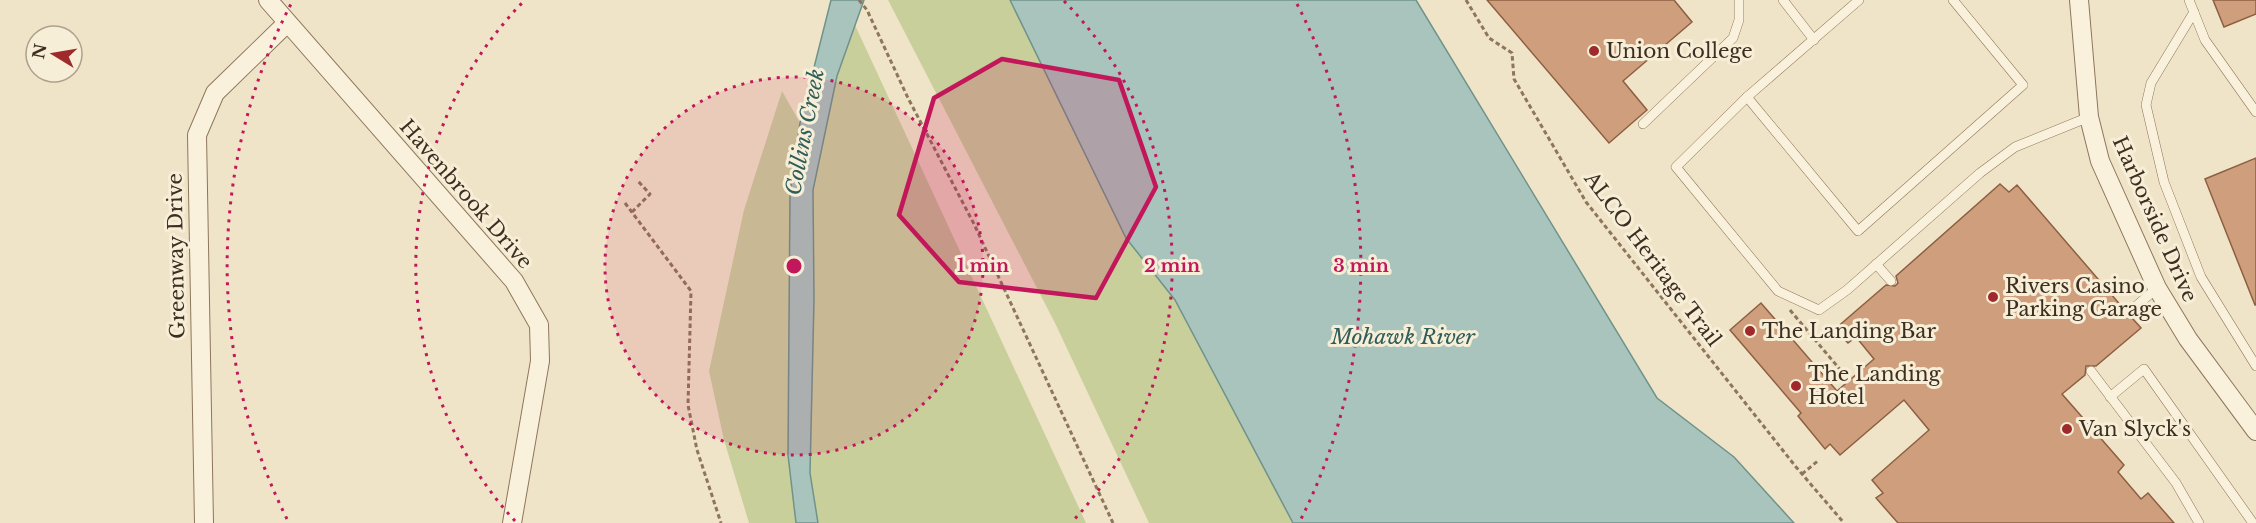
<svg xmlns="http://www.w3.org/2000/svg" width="2256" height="523" viewBox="0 0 2256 523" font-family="'Libre Baskerville',serif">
<rect width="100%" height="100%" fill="#f0e4c8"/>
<g fill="#c9cf9b">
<path d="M888,0H1010L1126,238L1175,300L1293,523H1149L1055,323Z"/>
<path d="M855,25L1086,523H818L810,473L814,300L813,190L837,76Z"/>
<path d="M782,91L800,123L790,193L788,455L796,523H749L724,440L709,371L744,210Z"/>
</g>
<g fill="#a9c4bc" stroke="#6f938a" stroke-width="1.5">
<path d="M831,0H864L837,76L813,190L814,300L810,473L818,523H796L788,455L790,193L800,123Z"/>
<path d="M1010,0H1416L1657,398L1734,457L1794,523H1293L1175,300L1126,238Z"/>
</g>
<g fill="#cf9f7d" stroke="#8d5f41" stroke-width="1.5">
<path d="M1487,0H1674L1692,22L1623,81L1647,110L1609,143Z"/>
<path d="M2213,0H2256V14L2224,27Z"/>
<path d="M2256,158V305H2255L2205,179Z"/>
<path d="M2000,184L2009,192L2017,185L2123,308V317L2132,318L2141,328L2096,366H2086L2085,375L2062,394L2124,465L2118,472L2141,499L2148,493L2174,523H1898L1876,498L1883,493L1872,480L1929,430L1904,400L1840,455L1830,444L1825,449L1798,416L1801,413L1730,330L1761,303L1837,391L1874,359L1856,337L1848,343L1835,329L1886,285L1895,286L1898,283L1896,276Z"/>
</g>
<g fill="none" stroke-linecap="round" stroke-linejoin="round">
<g stroke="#8d765c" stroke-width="10">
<g id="service">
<path d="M1783,0L1814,40"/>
<path d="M1859,0L1747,97L1676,167L1778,291L1819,310L1847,290L1980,173L2015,147L2089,117"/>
<path d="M2189,0L2205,40L2256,112"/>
<path d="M2194,12L2151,83L2146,105L2164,182L2201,277L2256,366"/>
<path d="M1747,97L1858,231L2023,85L1953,0"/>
<path d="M1643,124L1733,38L1739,20V0"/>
<path d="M1876,264L1891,281"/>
<path d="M2128,313L2157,288"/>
<path d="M2091,371L2176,483L2199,523"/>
<path d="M2110,397L2144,369L2253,523"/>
</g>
</g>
<g stroke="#8d765c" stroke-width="20">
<g id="minor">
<path d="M268,0L514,281L539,325L540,361L512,523"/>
<path d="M2079,0L2089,117L2100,161L2157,288L2188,339L2256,431"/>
<path d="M204,523L197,135L215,93L287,23"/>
</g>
</g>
<g stroke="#8d765c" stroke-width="3" stroke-dasharray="4.5 3" stroke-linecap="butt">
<path d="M859,0L867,10L908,98L974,224L1113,523"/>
<path d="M1466,0L1489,38L1512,53L1514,79L1586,202L1796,467L1844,523"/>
<path d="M625,203L691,291L688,405L697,450L721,523"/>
<path d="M632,212L650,194L637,180"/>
<path d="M1790,310L1843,373"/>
<path d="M1802,474L1819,460"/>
</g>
<use href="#service" stroke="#faf1dc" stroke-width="9"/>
<use href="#minor" stroke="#faf1dc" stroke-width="18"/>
</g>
<path fill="#c2185b" fill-opacity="0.2" stroke="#c2185b" stroke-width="4.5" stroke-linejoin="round" d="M1002,59L1119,80L1156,187L1096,298L959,282L899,215L934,98Z"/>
<circle cx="794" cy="266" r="189" fill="#c2185b" fill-opacity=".12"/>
<g fill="none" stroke="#c2185b" stroke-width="3" stroke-dasharray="3 6">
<circle cx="794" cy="266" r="189"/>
<path d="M515 521A378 378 0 0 1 524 1M1064 1A378 378 0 0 1 1073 521"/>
<path d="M287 519A567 567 0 0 1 291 4M1297 4A567 567 0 0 1 1301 519"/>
</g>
<g fill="#9e2a2b" stroke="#f7eed8" stroke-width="2">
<circle cx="1594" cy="51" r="6"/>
<circle cx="1993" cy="297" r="6"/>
<circle cx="1750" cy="331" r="6"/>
<circle cx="1796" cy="386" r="6"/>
<circle cx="2067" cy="429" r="6"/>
</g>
<g text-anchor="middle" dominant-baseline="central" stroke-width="6" stroke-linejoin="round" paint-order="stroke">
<g font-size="20" fill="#3d2e20" stroke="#f7eed8" text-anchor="start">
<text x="1606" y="51">Union College</text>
<text x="2005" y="286">Rivers Casino<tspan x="2005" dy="23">Parking Garage</tspan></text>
<text x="1762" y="331">The Landing Bar</text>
<text x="1808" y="374">The Landing<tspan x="1808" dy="23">Hotel</tspan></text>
<text x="2079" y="429">Van Slyck's</text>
</g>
<g font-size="20" fill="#3d2e20" stroke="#f7eed8">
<text transform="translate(466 194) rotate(49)">Havenbrook Drive</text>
<text transform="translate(2155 219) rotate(66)">Harborside Drive</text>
<text transform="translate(176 256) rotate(-91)">Greenway Drive</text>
<text transform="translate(1653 259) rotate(53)">ALCO Heritage Trail</text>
</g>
<g font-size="21" font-style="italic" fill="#2f5d5a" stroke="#f7eed8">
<text transform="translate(805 132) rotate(-79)">Collins Creek</text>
<text x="1403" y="337">Mohawk River</text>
</g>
</g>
<circle cx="794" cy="266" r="9" fill="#c2185b" stroke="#f7eed8" stroke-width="3"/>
<g font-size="18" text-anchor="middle" font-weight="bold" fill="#c2185b" stroke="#f7eed8" stroke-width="6" stroke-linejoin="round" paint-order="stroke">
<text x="983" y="272">1 min</text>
<text x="1172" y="272">2 min</text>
<text x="1361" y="272">3 min</text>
</g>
<g transform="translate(54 54) rotate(281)"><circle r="28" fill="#f7eed8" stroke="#ada18e" stroke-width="1.5"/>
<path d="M0-4.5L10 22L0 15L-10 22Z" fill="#9e2a2b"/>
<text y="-9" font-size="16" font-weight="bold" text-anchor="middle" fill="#3d2e20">N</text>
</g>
</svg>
